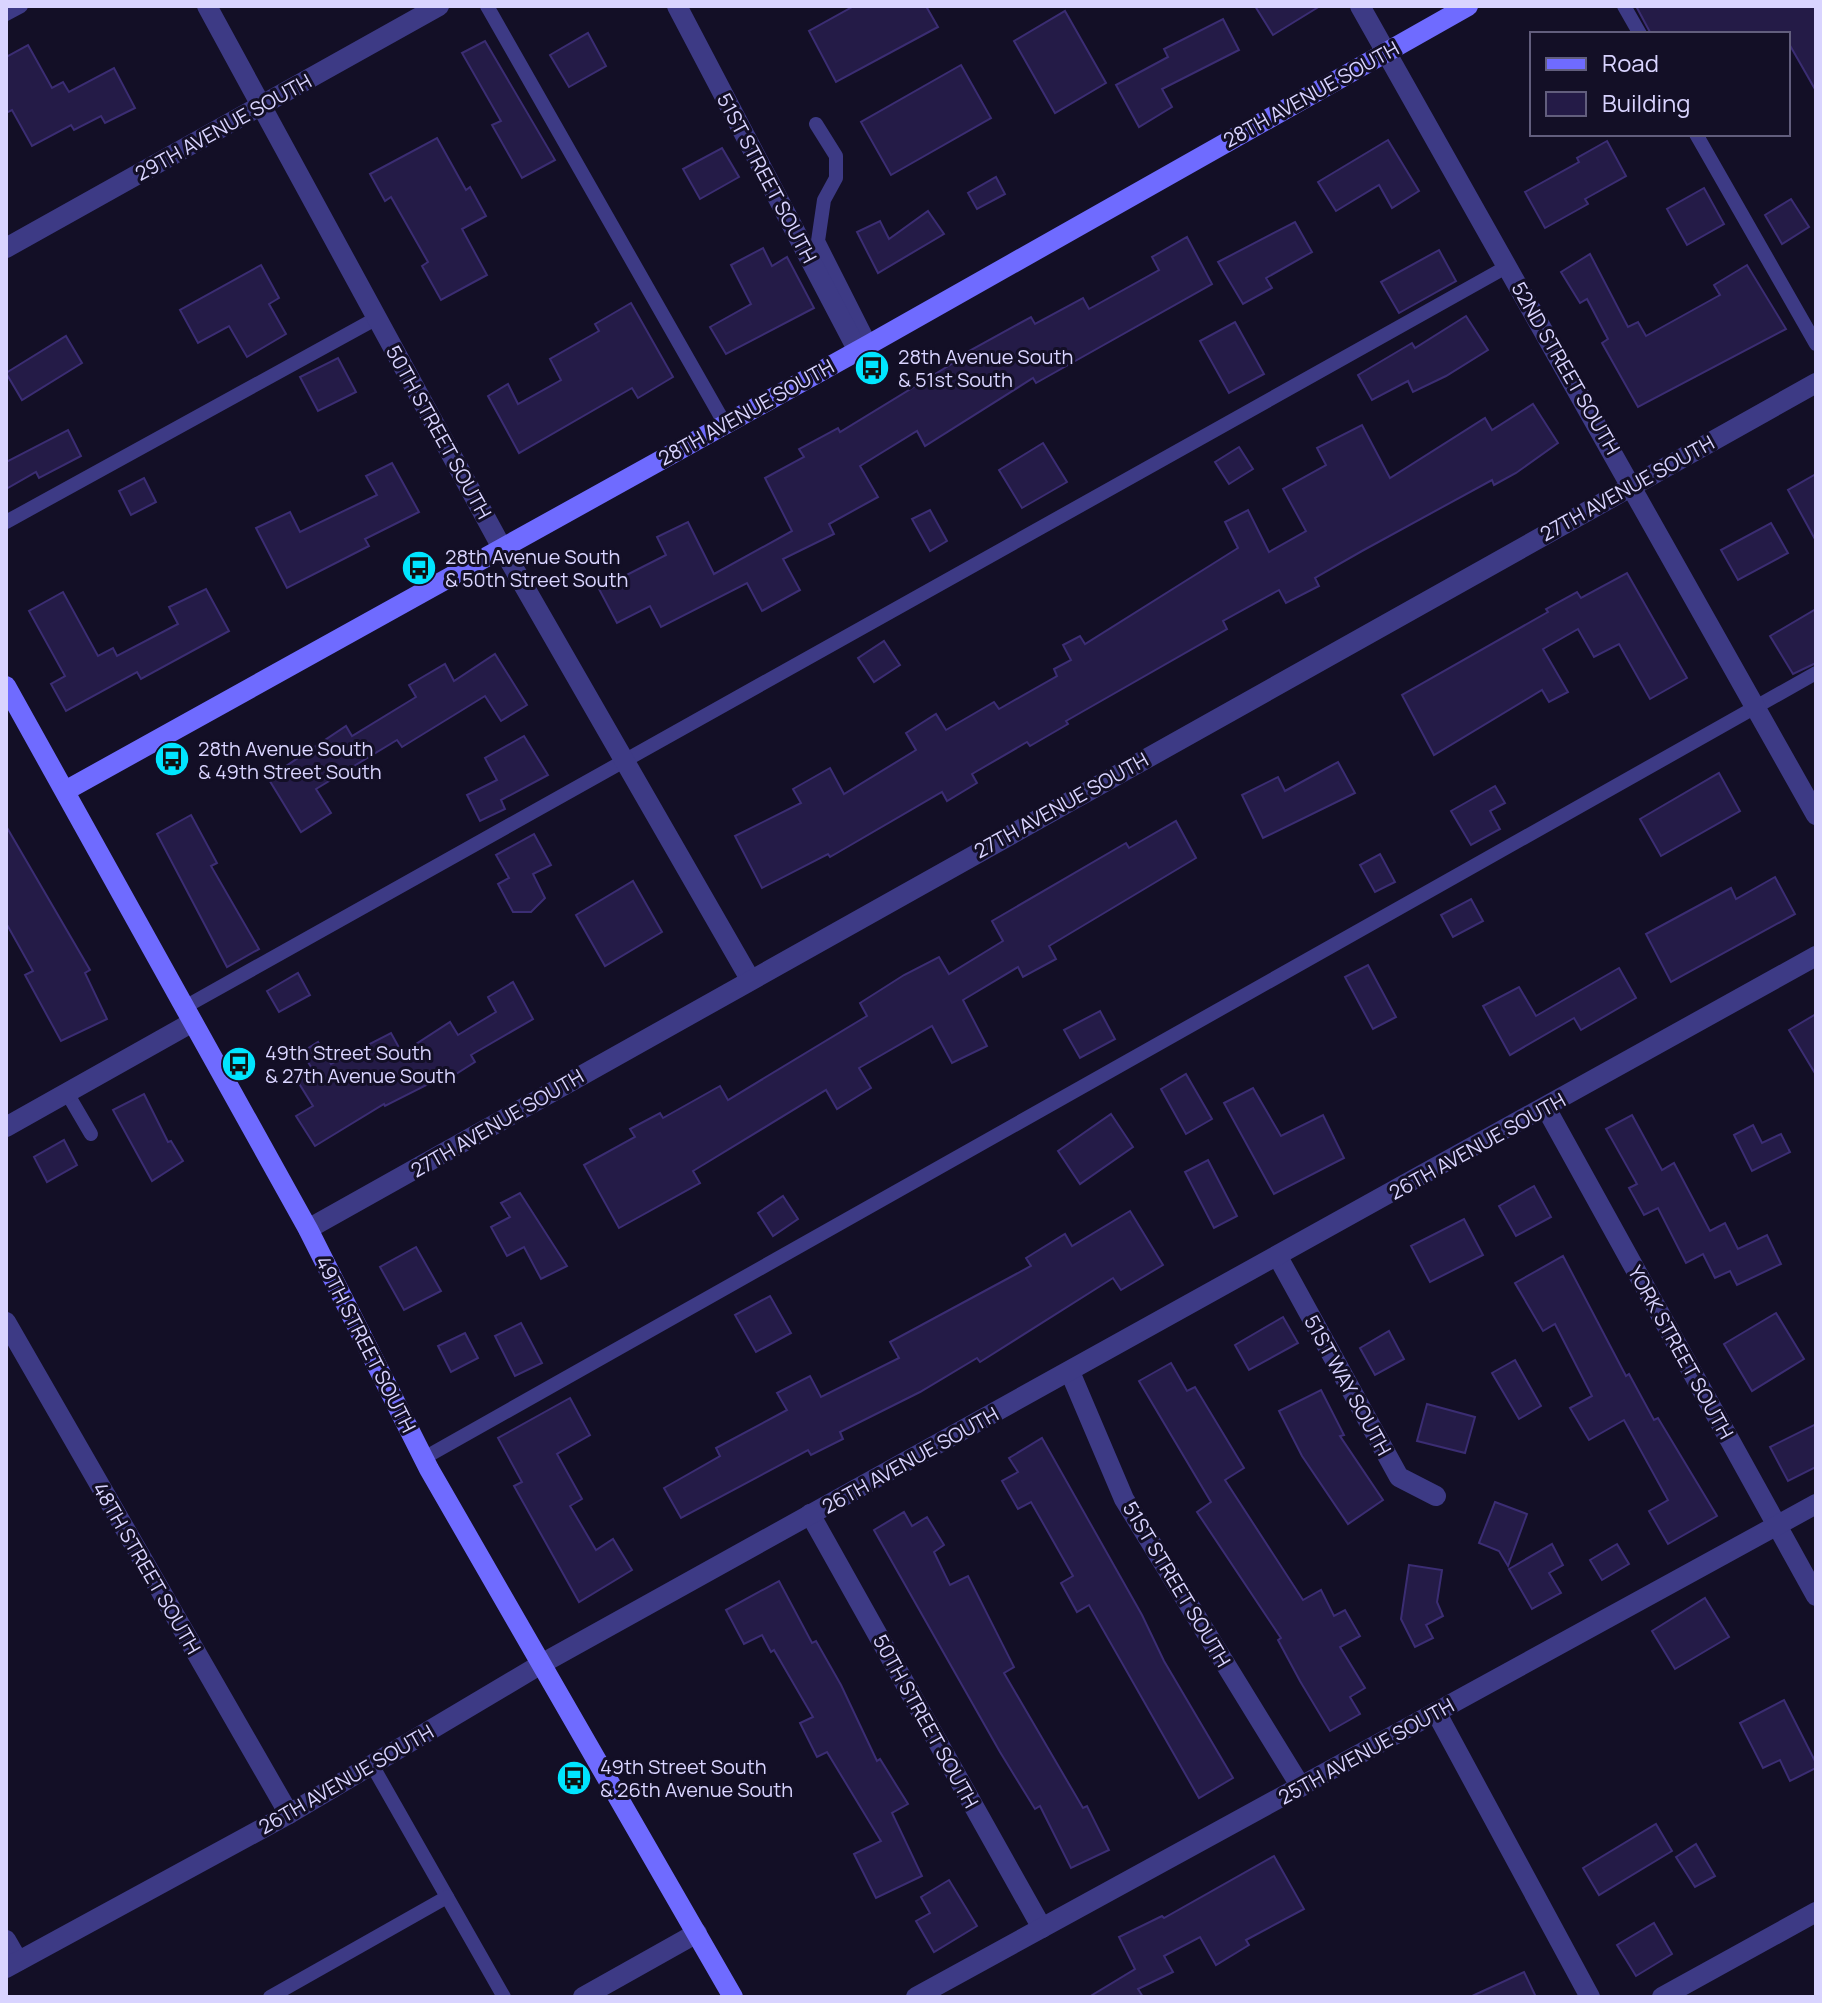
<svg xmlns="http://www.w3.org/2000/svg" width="1822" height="2003" viewBox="0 0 1822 2003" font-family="Manrope,sans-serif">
<rect width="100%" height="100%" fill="#130f26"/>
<g fill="#241b47" stroke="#3b2d73" stroke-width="2">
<path d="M854,6H926L938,27L836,82L809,31Z"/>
<path d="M1255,6H1320L1273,35Z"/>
<path d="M1636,6H1816V91L1788,42V34H1651Z"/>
<path d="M1065,11L1106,83L1055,113L1014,41Z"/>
<path d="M1223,19L1239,50L1162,89L1172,107L1139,127L1116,85L1168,57L1164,49Z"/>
<path d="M588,33L606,66L569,87L550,55Z"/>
<path d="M485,41L555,160L522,178L492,125L501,121L462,53Z"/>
<path d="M28,45L52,88L63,82L69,92L114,68L135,108L105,123L101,116L74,130L71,125L32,146L12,110L6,113V57Z"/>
<path d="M961,65L991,118L891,175L861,122Z"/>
<path d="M437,138L466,190L470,187L486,216L462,229L487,275L441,300L422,266L428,262L391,197L385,201L370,174Z"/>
<path d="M1388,140L1419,191L1392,208L1379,185L1336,211L1318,182Z"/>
<path d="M1607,141L1626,176L1585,199L1588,204L1545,228L1525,192L1579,162L1577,158Z"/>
<path d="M722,148L739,177L700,199L683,169Z"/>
<path d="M996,177L1005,194L977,209L968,193Z"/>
<path d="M1704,188L1724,224L1687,245L1667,209Z"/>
<path d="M1791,199L1809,227L1782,244L1765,215Z"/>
<path d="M928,211L944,234L878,273L857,232L880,221L889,239Z"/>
<path d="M1295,222L1312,252L1266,278L1272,288L1243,304L1218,262Z"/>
<path d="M1187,237L1212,284L1036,383L1033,378L925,446L917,431L860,466L878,497L829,524L834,534L783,559L800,590L762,611L747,583L661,627L650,606L617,623L599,589L666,555L657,537L688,522L714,574L792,531L765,478L804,457L799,449L838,428L840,432L953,363L951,361L1031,317L1035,324L1083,298L1089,309L1159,270L1152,257Z"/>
<path d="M763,248L772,266L787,257L814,308L726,354L710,327L751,304L731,265Z"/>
<path d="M1439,250L1456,281L1399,313L1381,282Z"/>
<path d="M1590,254L1628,327L1638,322L1646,336L1720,295L1714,285L1747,265L1786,329L1638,407L1602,343L1608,339L1587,299L1580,303L1561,272Z"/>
<path d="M261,265L279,298L269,304L286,334L247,357L229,326L198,343L180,310Z"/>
<path d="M631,303L673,377L638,398L632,388L519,453L488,396L508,384L518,404L561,380L550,359L599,331L595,324Z"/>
<path d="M1466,316L1488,350L1446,376L1413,392L1408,381L1372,400L1358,375L1412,343L1415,348Z"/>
<path d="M1235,322L1264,374L1229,393L1200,341Z"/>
<path d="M66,336L82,363L22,400L6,373Z"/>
<path d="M338,358L356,392L318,411L300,377Z"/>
<path d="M1533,404L1558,443L1516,473L1494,485L1492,480L1362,551L1315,578L1319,586L1286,603L1279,590L1223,621L1227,629L1066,721L1068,724L1030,746L1027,742L972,774L977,783L947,801L942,792L830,857L828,854L762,888L735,836L801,803L793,789L830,768L844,794L916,750L906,733L936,714L946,730L994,702L999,709L1057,676L1054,669L1071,660L1063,645L1080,636L1085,644L1238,548L1225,522L1248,510L1269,552L1306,531L1283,489L1326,465L1317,448L1362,425L1390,478L1485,418L1492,430Z"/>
<path d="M68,430L81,456L39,478L36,472L6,489V462Z"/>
<path d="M1043,443L1067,482L1022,508L999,470Z"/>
<path d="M1239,447L1253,469L1229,484L1215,462Z"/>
<path d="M392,463L419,512L365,539L369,546L287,588L256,528L290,512L300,532L377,495L366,476Z"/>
<path d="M1816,474V541L1788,490Z"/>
<path d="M144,478L156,502L131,515L119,491Z"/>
<path d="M930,510L947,541L930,551L912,519Z"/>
<path d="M1771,523L1788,553L1738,580L1721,550Z"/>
<path d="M1627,573L1687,678L1650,699L1619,644L1594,657L1578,629L1543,649L1568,692L1549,702L1542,690L1434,755L1402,695L1548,612L1546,609L1577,592L1581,598Z"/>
<path d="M206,589L229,631L141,679L137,672L66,711L51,684L65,676L29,611L63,592L98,656L113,648L117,656L178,624L169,607Z"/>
<path d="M1816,609V663L1793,674L1770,636Z"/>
<path d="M884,641L900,665L874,682L858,658Z"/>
<path d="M495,654L527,705L501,721L485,696L402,747L397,740L316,789L331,813L301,832L268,778L346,726L352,736L416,697L409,685L445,664L454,681Z"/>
<path d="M524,736L548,775L501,800L505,809L480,821L467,795L497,780L485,758Z"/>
<path d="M1338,762L1355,793L1263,838L1242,795L1278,777L1285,791Z"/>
<path d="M1719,773L1740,811L1661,856L1640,819Z"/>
<path d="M1495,786L1505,803L1490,811L1500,829L1471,845L1451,811Z"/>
<path d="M191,815L217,863L211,866L259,949L227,967L157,834Z"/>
<path d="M1176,821L1196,858L1049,946L1056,959L1023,977L1018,967L963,1000L987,1046L952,1063L932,1026L859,1068L871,1088L837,1109L826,1090L693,1171L700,1183L619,1228L584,1165L635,1137L630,1129L660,1113L663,1118L720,1086L728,1100L867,1016L860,1003L904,975L939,957L949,974L1003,941L992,921L1126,843L1129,848Z"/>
<path d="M6,826L90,970L85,973L107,1019L61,1041L25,975L33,971L6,923Z"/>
<path d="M534,834L551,865L533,874L545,898L531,912H513L498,884L509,878L496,855Z"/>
<path d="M1380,854L1395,882L1375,892L1360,865Z"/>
<path d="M1775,877L1795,914L1671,982L1646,934L1731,888L1736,899Z"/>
<path d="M633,881L662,932L605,966L576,915Z"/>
<path d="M1471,899L1483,921L1453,937L1441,915Z"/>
<path d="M1368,965L1396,1017L1373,1029L1345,977Z"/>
<path d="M1619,968L1636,998L1581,1030L1574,1018L1510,1055L1483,1006L1519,987L1536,1016Z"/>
<path d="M298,973L310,995L279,1012L267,991Z"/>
<path d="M513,982L533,1019L471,1055L475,1062L448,1079L446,1075L385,1106L384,1104L315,1146L296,1116L313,1106L295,1077L311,1067L302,1052L318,1042L331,1064L391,1033L402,1053L450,1022L458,1035L496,1012L488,997Z"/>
<path d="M1100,1011L1115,1039L1080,1058L1064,1030Z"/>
<path d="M1816,1014V1075L1789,1030Z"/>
<path d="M1186,1074L1212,1119L1186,1134L1161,1089Z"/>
<path d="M1253,1088L1281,1136L1323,1115L1344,1158L1274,1194L1224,1103Z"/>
<path d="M144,1094L168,1142L171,1141L183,1161L152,1181L113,1110Z"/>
<path d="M1111,1114L1133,1147L1080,1184L1058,1151Z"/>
<path d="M1632,1115L1662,1170L1674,1163L1710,1231L1725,1223L1738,1249L1767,1235L1781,1264L1737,1285L1730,1271L1715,1278L1703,1254L1686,1263L1658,1208L1644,1215L1629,1188L1637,1184L1606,1129Z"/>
<path d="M1753,1125L1762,1143L1781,1134L1790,1152L1752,1171L1734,1135Z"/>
<path d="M64,1140L77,1165L47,1182L34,1157Z"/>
<path d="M1208,1160L1237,1216L1214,1228L1185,1172Z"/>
<path d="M1534,1186L1551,1217L1516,1236L1499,1206Z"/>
<path d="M520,1193L567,1266L541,1279L524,1247L507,1256L491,1227L510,1217L501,1203Z"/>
<path d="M783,1196L798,1219L773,1236L758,1213Z"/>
<path d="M1130,1211L1163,1265L1121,1290L1113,1278L980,1362L977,1358L920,1392L840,1432L843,1439L811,1455L808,1450L681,1518L664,1488L720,1456L716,1448L787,1410L777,1393L810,1376L821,1397L899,1358L890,1342L1031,1266L1026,1258L1065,1234L1072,1246Z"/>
<path d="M1464,1219L1483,1255L1430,1282L1411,1246Z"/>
<path d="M416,1247L441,1291L404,1310L380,1267Z"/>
<path d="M1563,1256L1626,1376L1629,1374L1654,1420L1658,1418L1717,1516L1668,1544L1649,1511L1668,1500L1624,1420L1589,1440L1570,1408L1592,1396L1555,1324L1543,1331L1515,1283Z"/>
<path d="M770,1296L791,1333L756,1352L735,1315Z"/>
<path d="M1776,1313L1804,1359L1752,1391L1724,1344Z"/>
<path d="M1283,1317L1298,1343L1249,1370L1235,1345Z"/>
<path d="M521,1323L542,1363L515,1376L495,1336Z"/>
<path d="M1389,1331L1404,1359L1375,1375L1360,1348Z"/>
<path d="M465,1333L478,1358L451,1372L438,1346Z"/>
<path d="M1515,1360L1541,1406L1519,1419L1492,1373Z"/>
<path d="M1171,1363L1187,1391L1195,1387L1244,1468L1225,1480L1303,1600L1321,1590L1334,1616L1345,1610L1360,1636L1340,1647L1365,1688L1350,1697L1360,1714L1330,1731L1300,1681L1278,1640L1281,1638L1197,1512L1211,1502L1139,1381Z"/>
<path d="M1321,1390L1344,1435L1340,1436L1383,1500L1348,1524L1302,1456L1279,1411Z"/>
<path d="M570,1398L590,1435L557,1454L582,1499L570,1506L596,1550L613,1539L632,1570L579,1602L514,1486L522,1482L498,1438Z"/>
<path d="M1427,1404L1475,1417L1465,1453L1417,1441Z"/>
<path d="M1816,1424V1467L1788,1481L1770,1447Z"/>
<path d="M1042,1438L1142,1615L1164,1661L1233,1778L1199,1798L1089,1605L1077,1612L1061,1583L1073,1576L1031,1502L1018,1509L1002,1481L1018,1472L1009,1458Z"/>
<path d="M1495,1502L1527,1514L1508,1566L1499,1551L1479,1543Z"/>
<path d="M904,1512L912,1526L927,1517L944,1545L934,1552L950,1585L968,1576L1014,1667L1004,1673L1083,1808L1087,1806L1109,1850L1071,1868L1040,1806L1035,1809L1000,1752L874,1530Z"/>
<path d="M1552,1544L1563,1565L1549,1573L1561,1593L1532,1609L1509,1569Z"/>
<path d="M1617,1544L1629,1564L1602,1580L1590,1560Z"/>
<path d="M1409,1565L1442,1570L1437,1602L1443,1616L1426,1625L1433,1638L1415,1647L1401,1619Z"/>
<path d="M779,1581L812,1643L816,1641L841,1685L877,1761L880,1759L908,1804L892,1813L922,1876L876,1898L854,1854L881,1841L827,1752L817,1757L800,1723L813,1717L774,1650L771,1652L762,1635L744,1644L726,1610Z"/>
<path d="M1705,1598L1729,1637L1675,1669L1652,1631Z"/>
<path d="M1784,1700L1816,1763V1768L1790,1781L1780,1760L1763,1768L1740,1723Z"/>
<path d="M1656,1824L1672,1851L1599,1895L1583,1868Z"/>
<path d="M1696,1844L1715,1876L1695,1887L1676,1857Z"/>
<path d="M1274,1856L1304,1909L1246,1940L1249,1945L1216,1965L1200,1937L1164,1956L1173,1972L1138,1989L1143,1997H1089L1135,1969L1119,1937L1162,1916L1164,1918Z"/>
<path d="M949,1880L977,1926L934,1952L916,1921L930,1913L921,1897Z"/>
<path d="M1654,1923L1672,1954L1636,1976L1617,1945Z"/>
<path d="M1524,1972L1536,1997H1470Z"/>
</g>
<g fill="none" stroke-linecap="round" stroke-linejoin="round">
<g stroke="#3d3a85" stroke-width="14">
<path d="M487,6L725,424"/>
<path d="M1624,6L1640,34"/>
<path d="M6,14L21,6"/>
<path d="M816,124L836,156V178L824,200L818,241L870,344"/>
<path d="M1696,134L1816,344"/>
<path d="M6,522L377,318"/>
<path d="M183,1008L1508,266"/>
<path d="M67,1093L91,1134"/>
<path d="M424,1458L1816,673"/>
<path d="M372,1765L504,1997"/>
<path d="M270,1997L447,1897"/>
</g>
<g stroke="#3d3a85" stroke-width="20">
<path d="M207,6L501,546L750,979"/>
<path d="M677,6L858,351"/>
<path d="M1360,6L1816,815"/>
<path d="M6,248L439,6"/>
<path d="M1546,1108L1816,1596"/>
<path d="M6,1127L191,1023"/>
<path d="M308,1229L1816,383"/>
<path d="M1278,1257L1399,1477L1436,1496"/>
<path d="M6,1322L289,1814"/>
<path d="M1070,1372L1124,1499L1301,1787"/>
<path d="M810,1514L1042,1928"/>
<path d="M1436,1712L1590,1997"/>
<path d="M6,1940L18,1961"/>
<path d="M6,1968L289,1814L543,1663L1816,956"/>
<path d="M583,1997L697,1933"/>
<path d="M916,1997L1816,1504"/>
<path d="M1662,1997L1816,1912"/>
</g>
<g stroke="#6f6bff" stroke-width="20">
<path d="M6,686L308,1229L429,1469L733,1997"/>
<path d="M65,791L870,344L1468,6"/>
</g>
</g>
<defs>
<g id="bus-disc" transform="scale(1.8)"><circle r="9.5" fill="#00e5ff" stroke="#130f26"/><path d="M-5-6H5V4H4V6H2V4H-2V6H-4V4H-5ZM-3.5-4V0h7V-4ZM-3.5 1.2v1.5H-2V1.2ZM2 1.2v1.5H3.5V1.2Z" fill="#111"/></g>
</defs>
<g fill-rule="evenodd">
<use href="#bus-disc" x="872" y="368"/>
<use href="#bus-disc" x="419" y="568"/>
<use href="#bus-disc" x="172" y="759"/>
<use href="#bus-disc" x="239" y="1064"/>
<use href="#bus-disc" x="574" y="1778"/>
</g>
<g text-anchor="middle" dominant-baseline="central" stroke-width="6" stroke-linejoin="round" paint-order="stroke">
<g font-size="20" fill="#d9d4ff" stroke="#130f26">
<text transform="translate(1311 94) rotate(-29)">28TH AVENUE SOUTH</text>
<text transform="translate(223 127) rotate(-29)">29TH AVENUE SOUTH</text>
<text transform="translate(767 178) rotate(62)">51ST STREET SOUTH</text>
<text transform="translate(1566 368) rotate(60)">52ND STREET SOUTH</text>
<text transform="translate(746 412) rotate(-29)">28TH AVENUE SOUTH</text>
<text transform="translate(439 432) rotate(61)">50TH STREET SOUTH</text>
<text transform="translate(1627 488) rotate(-29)">27TH AVENUE SOUTH</text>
<text transform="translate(1061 805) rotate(-29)">27TH AVENUE SOUTH</text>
<text transform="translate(497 1123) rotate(-30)">27TH AVENUE SOUTH</text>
<text transform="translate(1477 1146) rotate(-29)">26TH AVENUE SOUTH</text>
<text transform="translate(366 1344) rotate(63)">49TH STREET SOUTH</text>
<text transform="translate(1681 1352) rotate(61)">YORK STREET SOUTH</text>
<text transform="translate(1348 1385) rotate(61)">51ST WAY SOUTH</text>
<text transform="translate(910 1460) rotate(-29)">26TH AVENUE SOUTH</text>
<text transform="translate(147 1568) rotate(60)">48TH STREET SOUTH</text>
<text transform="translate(1177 1584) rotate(59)">51ST STREET SOUTH</text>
<text transform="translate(926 1721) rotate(61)">50TH STREET SOUTH</text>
<text transform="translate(1366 1751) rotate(-29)">25TH AVENUE SOUTH</text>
<text transform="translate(346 1779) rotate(-30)">26TH AVENUE SOUTH</text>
</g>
<g font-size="20" fill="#d9d4ff" stroke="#130f26" text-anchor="start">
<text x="898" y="356">28th Avenue South<tspan x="898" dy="23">&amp; 51st South</tspan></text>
<text x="445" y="556">28th Avenue South<tspan x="445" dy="23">&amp; 50th Street South</tspan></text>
<text x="198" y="748">28th Avenue South<tspan x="198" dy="23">&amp; 49th Street South</tspan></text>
<text x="265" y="1052">49th Street South<tspan x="265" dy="23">&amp; 27th Avenue South</tspan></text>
<text x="600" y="1766">49th Street South<tspan x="600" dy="23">&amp; 26th Avenue South</tspan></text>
</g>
</g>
<rect width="1822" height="2003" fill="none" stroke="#d9d4ff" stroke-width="16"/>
<rect x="1530" y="32" width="260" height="104" fill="#130f26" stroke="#625e7d" stroke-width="2"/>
<rect x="1546" y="58" width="40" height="12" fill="#6f6bff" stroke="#625e7d" stroke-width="2"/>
<text x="1602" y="72" font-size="24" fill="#d9d4ff">Road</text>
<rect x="1546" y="92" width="40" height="24" fill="#241b47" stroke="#625e7d" stroke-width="2"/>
<text x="1602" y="112" font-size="24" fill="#d9d4ff">Building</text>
</svg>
